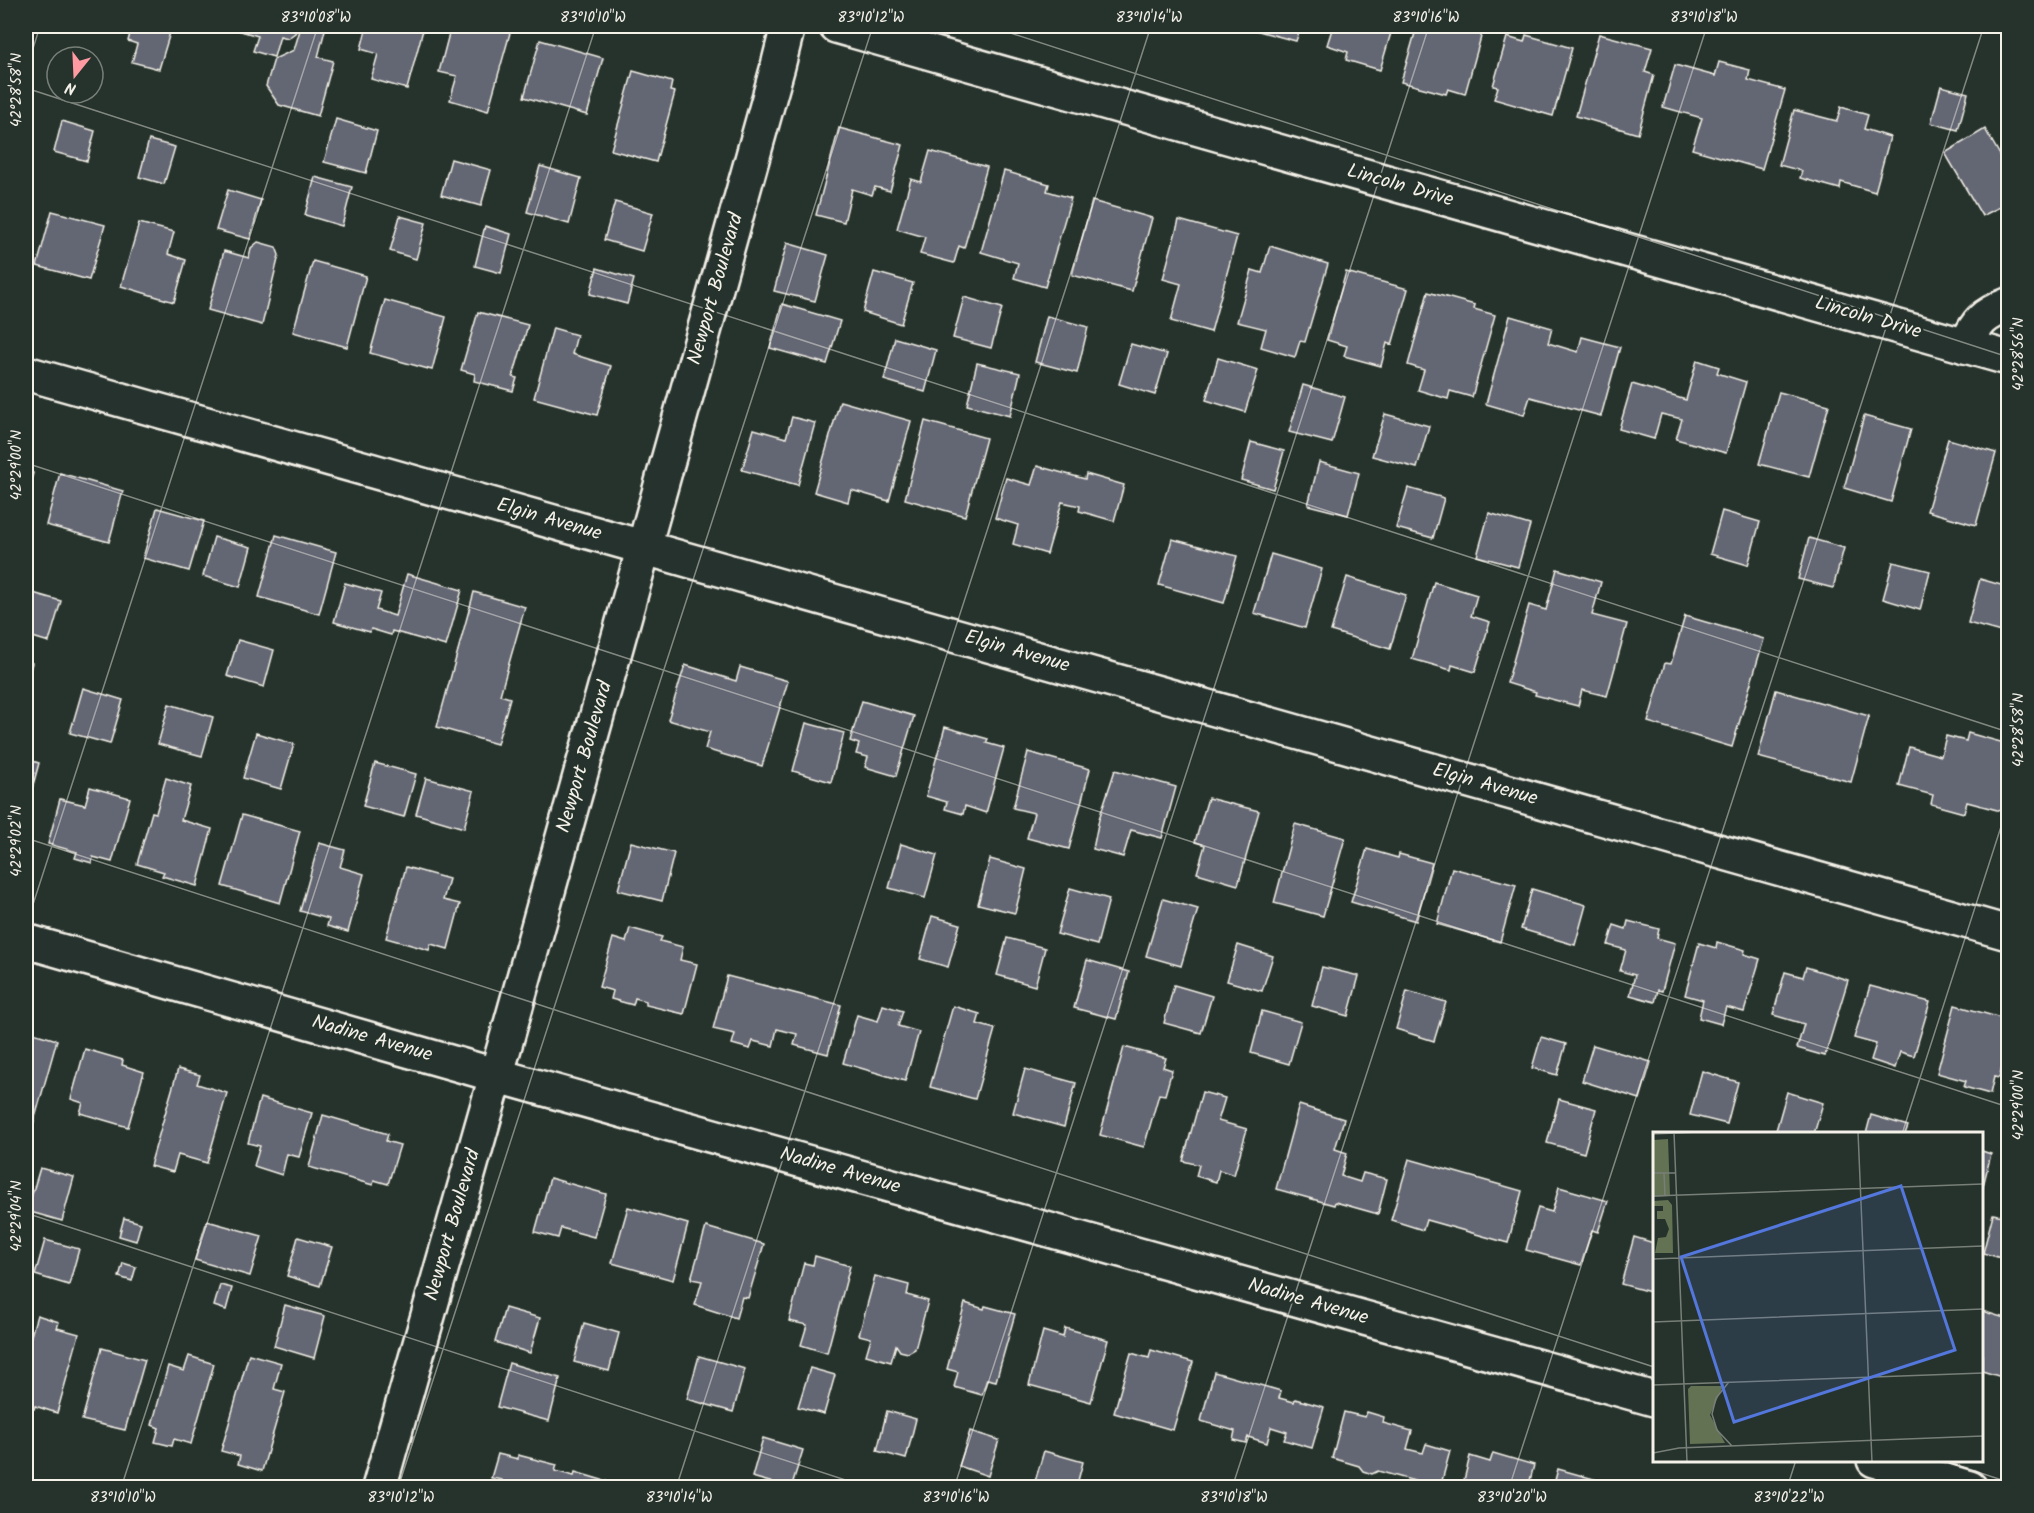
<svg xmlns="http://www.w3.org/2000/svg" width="2034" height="1513" viewBox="0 0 2034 1513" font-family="Kalam,sans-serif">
<rect width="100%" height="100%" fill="#26332d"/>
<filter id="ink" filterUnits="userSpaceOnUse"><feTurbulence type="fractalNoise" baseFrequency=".0167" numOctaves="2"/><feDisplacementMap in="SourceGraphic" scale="12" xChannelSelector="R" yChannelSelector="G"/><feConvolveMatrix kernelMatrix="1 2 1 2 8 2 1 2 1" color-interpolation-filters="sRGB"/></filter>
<g filter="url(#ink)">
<g fill="#636673" stroke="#f4f1e8" stroke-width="1.5">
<path d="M132,26H172L159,69L132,62L137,44L128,41Z"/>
<path d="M235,26H326L318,57L333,61L318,116L279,105L266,86L274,59L294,50L300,30L297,29L295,33L288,38L280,36L274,57L253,51L258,36L234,29Z"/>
<path d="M367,26H424L407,89L371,79L378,54L361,49Z"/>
<path d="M451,26H512L488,111L450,100L457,76L439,72Z"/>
<path d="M1240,26H1301L1296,41Z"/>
<path d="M1333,26H1393L1380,70L1346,60L1348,52L1327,45Z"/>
<path d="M1417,26H1484L1465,94L1448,89L1446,94L1401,82Z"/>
<path d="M1599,34L1652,48L1645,72L1654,75L1638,134L1576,116Z"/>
<path d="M1526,35L1572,48L1553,116L1494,99L1498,87L1493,86L1507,37L1524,42Z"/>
<path d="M540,40L603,58L587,115L524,97Z"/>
<path d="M1719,62L1750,70L1748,80L1785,90L1762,169L1692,149L1702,118L1663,107L1675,65L1715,76Z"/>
<path d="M633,71L672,82L670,91L675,92L656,162L611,150Z"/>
<path d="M1941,86L1968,93L1958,130L1931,123Z"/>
<path d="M1841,107L1868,115L1864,129L1890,137L1875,192L1841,182L1840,189L1800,178L1802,171L1779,165L1794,110L1837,121Z"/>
<path d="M336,119L377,131L366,173L324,162Z"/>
<path d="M62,121L95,131L87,161L54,152Z"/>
<path d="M839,128L903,145L890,191L875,187L872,195L852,189L844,222L816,215Z"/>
<path d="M1985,129L2008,169V203L1982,216L1945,153Z"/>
<path d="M149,140L175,147L164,184L139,177Z"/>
<path d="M930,151L987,167L964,248L959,246L954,263L920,254L925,237L897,229L911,179L921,182Z"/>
<path d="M451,159L491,170L481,206L441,195Z"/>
<path d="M540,166L581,178L569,224L527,212Z"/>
<path d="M1004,171L1049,184L1047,191L1071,198L1045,287L1014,278L1018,263L981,252Z"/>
<path d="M315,177L352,187L342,226L305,215Z"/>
<path d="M228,190L261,200L250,239L216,230Z"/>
<path d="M1092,201L1152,218L1132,291L1072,275Z"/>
<path d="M615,202L653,213L642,251L604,240Z"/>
<path d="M52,211L105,225L89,280L37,266Z"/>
<path d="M400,216L426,223L416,259L390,251Z"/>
<path d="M1179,220L1237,236L1211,332L1171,321L1181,284L1163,279Z"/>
<path d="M139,223L174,232L168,254L186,260L174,302L121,286Z"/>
<path d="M485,226L511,234L501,273L475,266Z"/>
<path d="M258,242L276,247L279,255L262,325L208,310L224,251L249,258L251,248Z"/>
<path d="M787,243L828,255L815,301L774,291Z"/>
<path d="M1270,246L1328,264L1305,342L1300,341L1295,357L1261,347L1266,329L1237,322L1252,270L1262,273Z"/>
<path d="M313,261L366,276L347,347L293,332Z"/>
<path d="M597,268L634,279L627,304L590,294Z"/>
<path d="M874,272L913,283L901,324L863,312Z"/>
<path d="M1346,272L1408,289L1392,345L1387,343L1381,366L1344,356L1347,346L1327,340Z"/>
<path d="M1428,292L1475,305L1474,309L1495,315L1472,397L1450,391L1448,399L1418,390L1424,370L1408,365Z"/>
<path d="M964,297L1002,308L991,348L953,338Z"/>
<path d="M385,300L446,317L432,370L370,353Z"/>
<path d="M782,304L840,321L827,364L770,348Z"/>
<path d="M478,312L528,325L513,377L517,378L513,391L474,381L475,374L461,370Z"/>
<path d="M1047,316L1088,327L1077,373L1035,362Z"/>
<path d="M1510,316L1552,328L1548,343L1578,352L1582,337L1620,347L1601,416L1530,397L1524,415L1486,404Z"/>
<path d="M553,328L577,335L572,354L611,366L597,415L534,398Z"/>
<path d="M895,338L936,350L925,392L884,380Z"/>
<path d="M1131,344L1167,354L1155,395L1119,384Z"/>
<path d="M1218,358L1258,370L1245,412L1206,400Z"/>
<path d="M1697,360L1719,367L1717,373L1746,382L1726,453L1676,439L1682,419L1661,414L1654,439L1619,429L1632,384L1686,400Z"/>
<path d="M977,363L1020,373L1010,416L967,405Z"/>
<path d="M1303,385L1345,397L1332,443L1289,432Z"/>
<path d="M1779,392L1829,405L1809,477L1759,464Z"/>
<path d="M840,401L911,421L889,501L851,490L848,502L814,492Z"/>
<path d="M1385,414L1429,426L1417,468L1372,456Z"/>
<path d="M1864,416L1911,429L1891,502L1844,488Z"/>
<path d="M792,417L815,423L798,485L742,470L754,429L786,438Z"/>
<path d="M925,421L986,438L965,516L905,499Z"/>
<path d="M1948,439L1996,453L1976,525L1927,511Z"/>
<path d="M1251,442L1284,451L1273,489L1241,480Z"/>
<path d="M1319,462L1359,473L1348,515L1308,505Z"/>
<path d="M1037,466L1085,479L1086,474L1124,485L1114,521L1079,511L1080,506L1062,502L1047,554L1013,544L1018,525L995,518L1006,478L1031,485Z"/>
<path d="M26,471L33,473L26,501Z"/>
<path d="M60,473L123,491L109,542L46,525Z"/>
<path d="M1408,488L1444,498L1433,538L1396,528Z"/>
<path d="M157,508L204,521L189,571L143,558Z"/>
<path d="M1722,511L1760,522L1748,565L1710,554Z"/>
<path d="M1489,513L1530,525L1518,567L1477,556Z"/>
<path d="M276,535L336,552L319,614L259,597Z"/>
<path d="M214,537L251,547L240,587L203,576Z"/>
<path d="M1809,538L1844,548L1833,588L1798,579Z"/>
<path d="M1172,539L1237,556L1224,603L1159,585Z"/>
<path d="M1271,554L1322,569L1305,628L1254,613Z"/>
<path d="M1893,562L1930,571L1920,610L1883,599Z"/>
<path d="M1557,569L1601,582L1592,615L1627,624L1607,696L1582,690L1578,706L1535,695L1536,692L1507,683L1529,605L1546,610Z"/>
<path d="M407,574L462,590L446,646L392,631L391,635L371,629L370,632L334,622L345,583L381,593L376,610L395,616Z"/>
<path d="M1347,577L1406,595L1390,649L1331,631Z"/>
<path d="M1980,579L2008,587V634L1968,623Z"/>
<path d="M1434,582L1477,595L1471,616L1490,622L1475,672L1452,665L1451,670L1412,659Z"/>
<path d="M26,591L61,601L49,642L26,635Z"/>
<path d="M474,592L525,607L500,695L510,698L497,744L437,727Z"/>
<path d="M1685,616L1764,639L1732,747L1648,722L1665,663L1671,664Z"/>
<path d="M238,640L274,650L264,687L227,676Z"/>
<path d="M26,661L32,663L26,684Z"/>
<path d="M685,665L736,681L740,667L788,681L762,766L705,749L710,732L668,720Z"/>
<path d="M83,688L123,700L110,744L70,733Z"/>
<path d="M1776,690L1869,716L1851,782L1758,757Z"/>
<path d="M862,701L914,716L896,776L865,767L868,757L856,754L859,744L850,741Z"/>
<path d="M169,704L213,717L202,756L158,744Z"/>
<path d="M806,723L844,733L831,782L793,771Z"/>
<path d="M945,727L988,739L986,743L1004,748L986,813L965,806L963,814L945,809L947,802L926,796Z"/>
<path d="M256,733L294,744L281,789L243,778Z"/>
<path d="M1968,733L2008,744V781L2001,811L1967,802L1964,813L1931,804L1933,795L1899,786L1909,747L1941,756L1946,736L1966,741Z"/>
<path d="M1028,752L1090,769L1069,849L1027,838L1034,813L1013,808Z"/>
<path d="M26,759L39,763L26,811Z"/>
<path d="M375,763L416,774L404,817L363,806Z"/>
<path d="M1115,770L1176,787L1162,838L1131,830L1123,857L1093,849L1099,819Z"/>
<path d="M166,778L191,786L181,820L212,829L197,886L162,876L164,872L137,864L152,812L156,813Z"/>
<path d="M426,778L474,791L464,828L416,814Z"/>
<path d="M90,787L130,798L112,862L93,857L92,863L75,858L77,852L48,844L60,799L85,805Z"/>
<path d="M1208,798L1259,811L1238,885L1197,873L1205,845L1195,842Z"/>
<path d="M242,815L300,831L280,903L222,886Z"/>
<path d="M1295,824L1345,838L1323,916L1274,903Z"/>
<path d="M631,842L674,853L662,901L618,890Z"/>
<path d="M319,843L345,850L340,867L364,874L348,932L327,926L329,919L300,911Z"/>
<path d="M901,844L937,855L925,898L889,888Z"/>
<path d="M1367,849L1398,858L1399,854L1432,863L1416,921L1351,902Z"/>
<path d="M990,859L1026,869L1015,913L978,904Z"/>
<path d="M406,867L449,879L443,900L460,904L448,949L431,944L429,950L386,938Z"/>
<path d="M1452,868L1516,885L1500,942L1437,924Z"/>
<path d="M1070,888L1109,899L1097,945L1057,934Z"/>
<path d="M1532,889L1586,905L1575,945L1521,929Z"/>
<path d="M1163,899L1198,909L1181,966L1146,956Z"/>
<path d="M932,916L960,924L948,967L920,959Z"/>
<path d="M1628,921L1659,929L1657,938L1675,943L1662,991L1658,990L1655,1002L1630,995L1635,975L1620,971L1626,950L1608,945L1614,925L1626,929Z"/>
<path d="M630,928L662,937L660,941L683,947L680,960L697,964L684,1014L646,1005V1001L635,998L633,1005L611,999L613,991L599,987L613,938L626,942Z"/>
<path d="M1007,938L1045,948L1035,986L997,975Z"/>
<path d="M1717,942L1745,950L1744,954L1760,959L1744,1012L1726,1007L1721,1024L1699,1018L1703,1000L1685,995L1699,943L1716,948Z"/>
<path d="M1238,945L1273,956L1262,991L1227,981Z"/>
<path d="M1087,960L1129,972L1116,1019L1074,1008Z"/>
<path d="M1322,967L1359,976L1348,1016L1312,1006Z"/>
<path d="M1806,967L1848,980L1825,1056L1797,1048L1804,1024L1773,1015L1785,972L1803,977Z"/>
<path d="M727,976L841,1005L828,1054L794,1045L797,1034L777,1029L773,1046L753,1041L750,1049L732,1044L735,1034L713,1029Z"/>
<path d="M1174,985L1212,996L1201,1033L1164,1023Z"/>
<path d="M1870,986L1930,1002L1914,1056L1900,1052L1895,1068L1871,1060L1876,1044L1854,1038Z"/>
<path d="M1407,991L1446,1002L1434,1041L1396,1029Z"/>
<path d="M883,1005L903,1011L898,1026L919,1032L905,1081L843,1063L857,1015L878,1021Z"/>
<path d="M1955,1005L2008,1020V1043L1999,1078L1994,1077L1990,1094L1964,1087L1966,1081L1937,1073Z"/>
<path d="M953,1006L980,1014L977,1024L995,1029L975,1099L930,1087Z"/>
<path d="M1262,1011L1301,1022L1289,1064L1251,1053Z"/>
<path d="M26,1031L57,1040L31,1132L26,1131Z"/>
<path d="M1541,1037L1566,1044L1557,1075L1532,1068Z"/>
<path d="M1593,1045L1651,1062L1640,1099L1582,1081Z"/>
<path d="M1124,1047L1166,1058L1163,1067L1172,1070L1165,1095L1159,1094L1144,1147L1100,1135Z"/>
<path d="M85,1049L123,1060L122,1065L144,1072L128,1127L80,1113L83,1103L71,1099Z"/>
<path d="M178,1069L200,1075L197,1084L227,1093L207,1163L178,1155L173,1172L150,1166Z"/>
<path d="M1025,1069L1076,1083L1064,1127L1013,1113Z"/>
<path d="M1702,1071L1738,1082L1727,1124L1690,1115Z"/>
<path d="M1202,1092L1225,1098L1218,1121L1247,1129L1234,1175L1219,1170L1216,1182L1196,1176L1199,1165L1183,1161Z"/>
<path d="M1787,1092L1823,1103L1814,1134H1775Z"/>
<path d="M260,1098L312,1113L299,1157L287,1154L282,1175L254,1166L260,1146L248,1143Z"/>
<path d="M1559,1099L1596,1109L1584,1153L1547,1143Z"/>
<path d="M1299,1105L1344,1119L1335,1149L1347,1153L1341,1176L1360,1182L1363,1173L1387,1179L1378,1214L1335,1202L1334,1205L1276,1189Z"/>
<path d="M323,1115L388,1134L386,1141L400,1145L388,1184L374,1180L373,1185L309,1167Z"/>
<path d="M1871,1115L1908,1126L1905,1134H1866Z"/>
<path d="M1982,1151L1991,1154L1982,1190Z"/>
<path d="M1409,1159L1522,1191L1508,1243L1426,1220L1423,1230L1391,1220Z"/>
<path d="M40,1168L74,1177L62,1221L27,1211Z"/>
<path d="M550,1178L606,1194L594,1237L561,1228L558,1238L535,1232Z"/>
<path d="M1559,1187L1608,1201L1598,1232L1592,1230L1581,1265L1526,1250L1538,1208L1552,1212Z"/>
<path d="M628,1207L688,1224L673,1280L612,1263Z"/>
<path d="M1993,1214L2008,1217V1260L1983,1253Z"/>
<path d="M124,1218L141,1223L136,1241L119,1236Z"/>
<path d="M207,1221L262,1236L250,1276L195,1260Z"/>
<path d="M706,1227L764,1244L748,1298L742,1297L736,1318L695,1305L702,1281L691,1279Z"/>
<path d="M298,1237L332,1247L320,1286L287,1276Z"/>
<path d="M1634,1237L1654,1243V1293L1621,1284Z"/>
<path d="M45,1240L79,1249L69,1285L35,1275Z"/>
<path d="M815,1256L850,1266L827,1353L801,1345L807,1325L789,1321L804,1263L813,1265Z"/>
<path d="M123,1263L136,1267L132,1281L119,1277Z"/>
<path d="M875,1276L909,1285L907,1295L928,1301L915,1349L908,1353L900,1351L896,1345L891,1362L866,1355L871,1338L859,1335Z"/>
<path d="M220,1285L232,1288L226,1310L214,1306Z"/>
<path d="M965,1303L984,1309L985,1306L1015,1314L996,1381L987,1379L982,1395L954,1387L958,1372L947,1369Z"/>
<path d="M285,1305L325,1316L314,1358L274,1346Z"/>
<path d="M505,1308L540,1318L530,1353L495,1342Z"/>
<path d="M1982,1311L2008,1319V1379L1982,1371Z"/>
<path d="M37,1315L59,1322L57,1328L79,1334L57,1413L35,1406L34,1409L26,1407V1353Z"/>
<path d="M584,1323L619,1333L609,1371L574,1362Z"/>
<path d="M1065,1328L1108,1340L1091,1402L1029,1385L1043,1331L1063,1337Z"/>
<path d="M102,1348L145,1360L125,1430L82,1420Z"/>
<path d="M1151,1350L1193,1362L1173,1430L1114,1413L1131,1353L1149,1358Z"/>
<path d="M249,1354L281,1363L274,1389L285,1392L262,1471L238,1464L240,1456L221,1451Z"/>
<path d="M189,1356L214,1364L191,1444L174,1439L172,1446L155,1442L159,1428L152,1425L168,1366L184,1371Z"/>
<path d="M699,1356L745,1369L733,1412L687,1399Z"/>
<path d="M509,1363L560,1378L549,1421L497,1407Z"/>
<path d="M810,1368L835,1375L824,1414L798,1407Z"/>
<path d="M1214,1372L1281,1391L1279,1398L1294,1402L1295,1399L1324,1407L1312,1448L1284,1440L1287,1432L1271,1427L1267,1443L1248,1437L1246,1443L1233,1440L1235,1431L1201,1421Z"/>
<path d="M887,1411L916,1419L906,1459L877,1451Z"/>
<path d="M1344,1412L1365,1417L1367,1412L1384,1417L1383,1423L1412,1431L1407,1449L1423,1453L1426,1444L1450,1451L1440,1488L1378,1471L1372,1474L1363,1471L1359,1466L1332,1458Z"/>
<path d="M970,1431L999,1440L988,1476L959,1466Z"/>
<path d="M763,1438L803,1450L791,1488L752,1477Z"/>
<path d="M1044,1451L1083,1462L1076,1488H1033Z"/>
<path d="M1493,1453L1534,1465L1528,1488H1462L1470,1456L1490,1462Z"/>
<path d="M498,1454L518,1459V1455L557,1465L555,1471L574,1476L575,1472L612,1483L611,1488H500L502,1480L491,1478Z"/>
<path d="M1558,1469L1619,1486V1488H1553Z"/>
</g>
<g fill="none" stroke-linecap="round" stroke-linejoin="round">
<g stroke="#f4f1e8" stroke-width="38">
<g id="minor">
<path d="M836,26L2008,358"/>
<path d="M1965,346C1978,321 1982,315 2008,305"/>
<path d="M26,373L2008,933"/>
<path d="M26,941L495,1075L1654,1399"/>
<path d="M1874,1460L1970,1488"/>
<path d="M379,1488L514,1013L778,66L788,26"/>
</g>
</g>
<use href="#minor" stroke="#26332d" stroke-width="33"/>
</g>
</g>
<path fill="none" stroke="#f4f1e8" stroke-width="1.5" stroke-opacity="0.45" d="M989,26L2008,357M26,71L40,26M26,88L2008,732M26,463L2008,1107M26,838L1654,1367M26,926L318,26M1902,1134L2008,805M26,1213L870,1488M1941,1460L2008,1482M121,1488L596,26M398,1488L873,26M676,1488L1151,26M954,1488L1429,26M1232,1488L1707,26M1509,1488L1984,26M1787,1488L1796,1460"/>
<g text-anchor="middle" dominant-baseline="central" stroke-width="5" stroke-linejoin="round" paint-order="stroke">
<g font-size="20" fill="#f4f1e8" stroke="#26332d">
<text transform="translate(1400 186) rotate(16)">Lincoln Drive</text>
<text transform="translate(716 289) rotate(-74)">Newport Boulevard</text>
<text transform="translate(1868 318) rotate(16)">Lincoln Drive</text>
<text transform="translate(549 520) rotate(16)">Elgin Avenue</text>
<text transform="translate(1017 652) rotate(16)">Elgin Avenue</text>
<text transform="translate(585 757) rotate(-74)">Newport Boulevard</text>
<text transform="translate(1485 785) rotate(16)">Elgin Avenue</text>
<text transform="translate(372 1039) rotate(16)">Nadine Avenue</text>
<text transform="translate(840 1171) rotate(16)">Nadine Avenue</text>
<text transform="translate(453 1225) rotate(-74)">Newport Boulevard</text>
<text transform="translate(1308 1302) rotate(16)">Nadine Avenue</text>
</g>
</g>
<g transform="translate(1653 1132)">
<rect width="330" height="330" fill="#26332d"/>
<path d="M15,7L17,64L0,65V8ZM15,68L19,73L20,121H2L5,106L13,105L16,97L12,87H4V79H10V74H0V69ZM38,254H70L57,283L72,311L37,312L35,257Z" fill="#637253"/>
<path fill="none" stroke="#787f78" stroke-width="1.5" d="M21,0L34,330M205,0L219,330M0,2L46,0M0,41H23M11,41L12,64M0,64L330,52M0,127L330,114M0,190L330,177M76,250L63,266L59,282L64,298L79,314M0,253L330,241M0,321L26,316L330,304"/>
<path fill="#5377dc" fill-opacity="0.15" stroke="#5377dc" stroke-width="3" d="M248,54L302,218L81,290L28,125Z"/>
<rect width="330" height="330" fill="none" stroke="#f4f1e8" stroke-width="3"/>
</g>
<rect width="2034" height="1513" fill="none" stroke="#26332d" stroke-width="66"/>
<g transform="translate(75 75) rotate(198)"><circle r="28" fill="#26332d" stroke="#787f78" stroke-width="1.5"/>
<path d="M0-4.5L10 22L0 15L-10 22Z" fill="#ff9aa2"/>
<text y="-9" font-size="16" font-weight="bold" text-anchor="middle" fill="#f4f1e8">N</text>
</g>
<rect x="33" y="33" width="1968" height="1447" fill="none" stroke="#f4f1e8" stroke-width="2"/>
<g font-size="15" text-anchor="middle" fill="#f4f1e8">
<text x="316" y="22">83°10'08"W</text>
<text x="593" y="22">83°10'10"W</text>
<text x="871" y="22">83°10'12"W</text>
<text x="1149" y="22">83°10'14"W</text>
<text x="1426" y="22">83°10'16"W</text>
<text x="1704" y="22">83°10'18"W</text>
<text transform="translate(16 90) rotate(-90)" y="5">42°28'58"N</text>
<text transform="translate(2018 354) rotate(-90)" y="5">42°28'56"N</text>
<text transform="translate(16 465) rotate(-90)" y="5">42°29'00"N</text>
<text transform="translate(2018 730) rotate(-90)" y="5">42°28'58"N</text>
<text transform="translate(16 841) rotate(-90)" y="5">42°29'02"N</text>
<text transform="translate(2018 1105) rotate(-90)" y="5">42°29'00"N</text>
<text transform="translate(16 1216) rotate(-90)" y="5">42°29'04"N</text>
<text x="123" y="1502">83°10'10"W</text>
<text x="401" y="1502">83°10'12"W</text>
<text x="679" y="1502">83°10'14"W</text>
<text x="956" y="1502">83°10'16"W</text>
<text x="1234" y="1502">83°10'18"W</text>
<text x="1512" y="1502">83°10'20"W</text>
<text x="1789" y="1502">83°10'22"W</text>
</g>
</svg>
